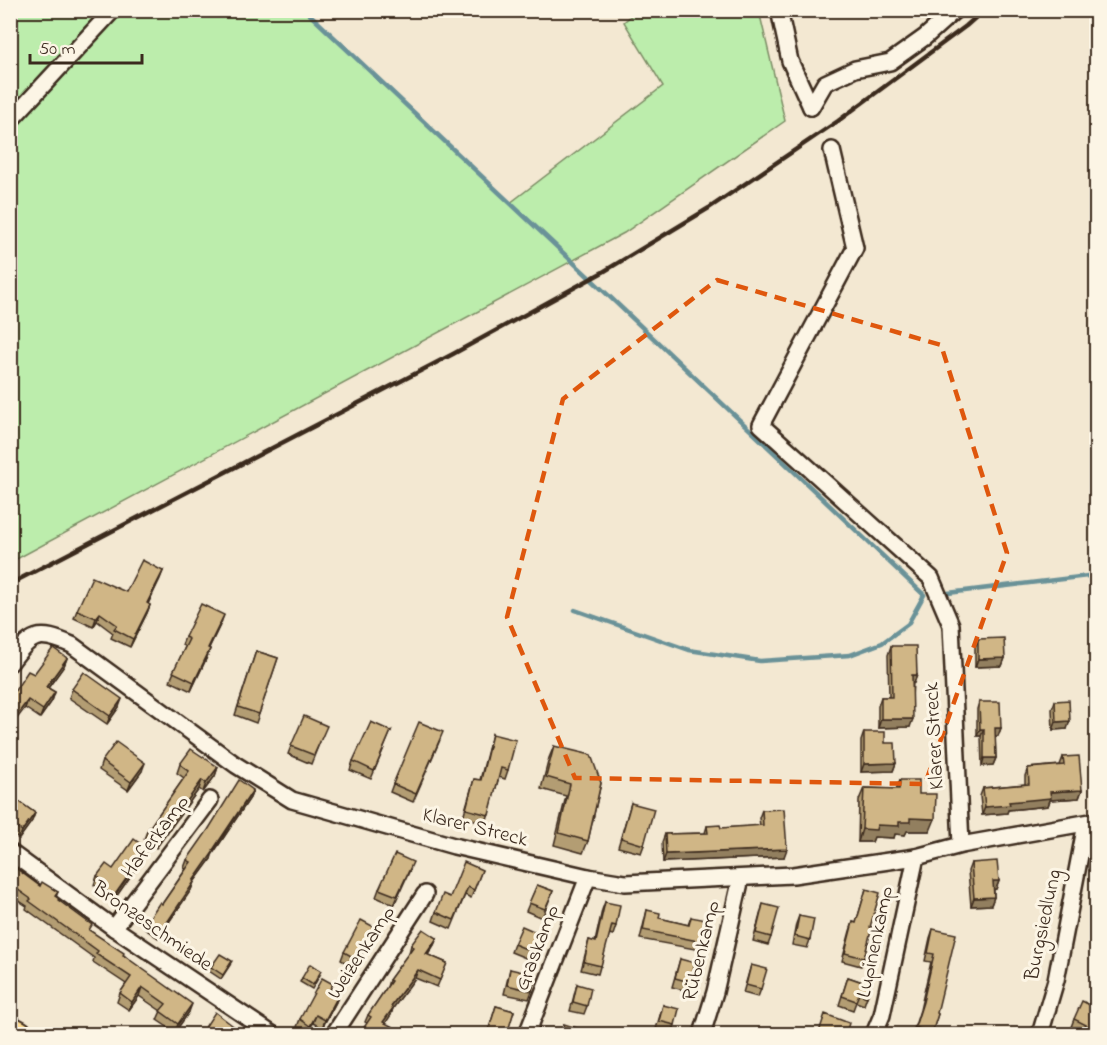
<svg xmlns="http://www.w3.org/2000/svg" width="1107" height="1045" viewBox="0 0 1107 1045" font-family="'Indie Flower',sans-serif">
<rect width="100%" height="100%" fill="#f3e8d2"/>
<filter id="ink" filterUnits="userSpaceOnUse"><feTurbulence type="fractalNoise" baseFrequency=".0167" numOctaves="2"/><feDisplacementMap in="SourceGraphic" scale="12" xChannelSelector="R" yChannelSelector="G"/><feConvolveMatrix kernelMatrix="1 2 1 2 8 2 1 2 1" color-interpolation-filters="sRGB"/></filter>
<g filter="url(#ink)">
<path fill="#bcedac" stroke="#7c8c65" stroke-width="1.5" d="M11,11H305L510,203L663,86L624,22L636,11H759L785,121L624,233L11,562Z"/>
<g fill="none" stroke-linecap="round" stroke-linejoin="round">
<g stroke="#6b9298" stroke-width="4.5">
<path d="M305,10L609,296L924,595L908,624L882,643L850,655L760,661L689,650L575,610"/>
<path d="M948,593L1096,575"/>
</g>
<g stroke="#3b2a1e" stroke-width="20">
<g id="street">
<path d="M779,10L790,61L811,107"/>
<path d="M811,107L825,83L855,69L890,62L925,37L955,10"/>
<path d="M10,121L113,10"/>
<path d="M832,150L855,248L761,425L931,578L951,625L961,845"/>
<path d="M10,663C31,634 38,630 72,645L236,765L292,800L454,846L588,877L625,883L793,875L916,857L961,845L1096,821"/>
<path d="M10,852L114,928L272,1034"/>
<path d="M114,928L210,800"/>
<path d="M334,1034L425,894"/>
<path d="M527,1034L588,877"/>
<path d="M702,1034L715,992L741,878"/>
<path d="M874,1034L882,1015L916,857"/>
<path d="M1042,1034L1041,1031L1056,980L1086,824"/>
</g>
</g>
<g stroke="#3b2a1e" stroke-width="30">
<path id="primary" d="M10,1029L19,1034"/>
</g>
<use href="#street" stroke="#fcf5e5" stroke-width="15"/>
<use href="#primary" stroke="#ffdd96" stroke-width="26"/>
<path stroke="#3b2a1e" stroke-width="4.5" d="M10,584L453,354L603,272L709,208L838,121L966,26L984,10"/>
</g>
<g fill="#b39d73" stroke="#3b2a1e" stroke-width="1.5">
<path d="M163,571L148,604L150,605L147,613L130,647L111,638L113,633L97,621L93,627L74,618L77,610L126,592Z"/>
<path d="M221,623L209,648L210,649L207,657L191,691L170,681L185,647L182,645L185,637Z"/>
<path d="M978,639L1005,658L1002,666L975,667V647Z"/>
<path d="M891,646L917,675L914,683H913L910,727L878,728V706L881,697H889L888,655Z"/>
<path d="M256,651L278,658L256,723L235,715Z"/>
<path d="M67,658L64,666L48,688L55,692L52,701L40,718L25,708L34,674Z"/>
<path d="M72,689L119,707L107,724L69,698Z"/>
<path d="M1055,701L1067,729L1053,730L1052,709Z"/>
<path d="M979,702L1001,728L998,736H995L996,758L993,765L982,766L981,736H977V709Z"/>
<path d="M391,731L371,779L350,770L353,761Z"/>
<path d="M864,732L885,743L896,763L893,771L861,772V741Z"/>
<path d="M323,734L311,764L288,754L291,746Z"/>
<path d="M492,734L508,770L505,779L499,777L486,823L463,817L474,779L480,780Z"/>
<path d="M440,740L413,802L390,792L393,784Z"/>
<path d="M554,746L601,783L588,841L583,853L554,845L566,796L541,789L549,758Z"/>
<path d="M1063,757L1082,790L1079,798L1050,800L1048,806L1008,810L1007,813L982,815L980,796L983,788L1025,784V776L1028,768L1060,765Z"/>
<path d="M102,761L142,771L128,790L99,770Z"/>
<path d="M180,764L218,767L215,776L203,792L199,789L156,848L144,839L147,831L184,778L177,773Z"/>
<path d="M900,780L919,794L930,831H907L905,835L895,834L894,838L874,837L872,842H858L859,800L864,788L896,789Z"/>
<path d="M253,790L250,798L212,855L211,859L194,882L191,890L158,938L145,929L148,920L162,904L186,869L184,868L187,860Z"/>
<path d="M10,795L35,813L32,821L19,839L10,833Z"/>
<path d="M631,803L644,845L641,853L618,847Z"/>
<path d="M762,810L784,857L663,862L662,842L665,834L705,833L707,826L721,828L760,826L759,818Z"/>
<path d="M147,849L144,857L111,904L97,894L99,888L94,885L97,876L113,869Z"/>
<path d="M971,863L999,881L996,889H994V897L991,905L971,906L968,871Z"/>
<path d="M10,864L40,886L58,892L56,897L59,901L90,931L124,955L189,1012L175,1032L157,1020L161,1011L139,996L129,1010L117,1002L120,993L126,984L93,962L94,958L26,909L27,906L10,895Z"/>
<path d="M1096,869V898L1091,897L1093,877Z"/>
<path d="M410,870L394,905L376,897L379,889Z"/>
<path d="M482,870L471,898L465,895L451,929L433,921L436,912L450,897Z"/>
<path d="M537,885L553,891L542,918L526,911Z"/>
<path d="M866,889L870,927L864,958L861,966L842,961L850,931L853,922L856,923Z"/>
<path d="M605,902L616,926L613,935L609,934L598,974L581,970L589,940L595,942L602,910Z"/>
<path d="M763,904L771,937L768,945L753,941Z"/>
<path d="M647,910L659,918L688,925L691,917L703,942L700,950L640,939Z"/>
<path d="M799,916L810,940L807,948L792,945L796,924Z"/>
<path d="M933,929L937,1013L938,1014L931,1035H912L920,1010L931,962L925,961L930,938Z"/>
<path d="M538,933L528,959L511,952L514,944Z"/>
<path d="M373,936L355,968L341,960L344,952Z"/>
<path d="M437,938L434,945L428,955L447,963L437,987L415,978L393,1008L391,1015L367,1023L365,1022L368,1015L387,987L389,980L409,953L411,945Z"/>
<path d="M680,959L690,982L687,991L672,987Z"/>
<path d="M230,965L221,979L209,971L211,967Z"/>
<path d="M751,965L761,989L758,997L743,993Z"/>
<path d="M510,969L532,991L529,999L504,994Z"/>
<path d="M320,975L312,989L300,982L302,978Z"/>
<path d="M848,977L871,985L864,1005L856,1002L853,1010L839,1005Z"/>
<path d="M577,984L587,1006L584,1014L570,1011Z"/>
<path d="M339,994L336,1002L322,1028L313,1023L307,1034L297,1027L300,1019Z"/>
<path d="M663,1005L675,1025L672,1033L656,1029Z"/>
<path d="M496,1006L514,1011L506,1035H487Z"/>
<path d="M1096,1008V1035H1086L1071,1027L1074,1019Z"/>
</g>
<g fill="#927f5e" stroke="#3b2a1e" stroke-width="1.5">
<path d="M163,571L160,579L144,612L147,603Z"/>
<path d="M150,605L147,613L130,647L133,639Z"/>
<path d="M100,613L97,621L93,627L96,618Z"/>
<path d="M224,615L221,623L205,656L208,648Z"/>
<path d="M210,649L207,657L191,691L194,682Z"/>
<path d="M67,658L64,666L43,695L46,687Z"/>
<path d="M1005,658L1002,666L975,667L978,659Z"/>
<path d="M912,675H917L914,683H909Z"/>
<path d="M55,692L52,701L40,718L43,710Z"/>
<path d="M122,699L119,707L107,724L110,716Z"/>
<path d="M28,700L25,708L10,728V724Z"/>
<path d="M881,719H913L910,727L878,728Z"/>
<path d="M1070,721L1067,729L1053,730L1056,722Z"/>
<path d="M995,728H1001L998,736H993Z"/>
<path d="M980,729H984L981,736H977Z"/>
<path d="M984,758H996L993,765L982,766Z"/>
<path d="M145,763L142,771L128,790L131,782Z"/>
<path d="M896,763L893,771L861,772L864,764Z"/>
<path d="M218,767L215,776L203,792L206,783Z"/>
<path d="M202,780L199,789L156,848L159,840Z"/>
<path d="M253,790L250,798L212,855L211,859L194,882L191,890L158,938L162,930L193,881Z"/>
<path d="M1082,790L1079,798L1050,800L1048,806L1008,810L1007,813L982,815L985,807L1050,792Z"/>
<path d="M35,813L32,821L19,839L22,831Z"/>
<path d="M910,818L935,819L930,831H907L905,835L895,834L894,838L874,837L872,842H858L862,829L877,825L899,822Z"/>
<path d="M147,849L144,857L111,904L114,896Z"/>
<path d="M787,849L784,857L663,862L666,854Z"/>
<path d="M993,881H999L996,889L990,890Z"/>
<path d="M1094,889H1096V898L1091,897Z"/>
<path d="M994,897L991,905L971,906L974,898Z"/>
<path d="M376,928L373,936L355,968L358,960Z"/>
<path d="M437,938L434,945L423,961L426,954Z"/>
<path d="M418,970L415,978L389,1014L391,1006Z"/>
<path d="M142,987L139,996L129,1010L132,1002Z"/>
<path d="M339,994L336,1002L322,1028L325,1020Z"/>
<path d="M192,1004L189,1012L175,1032L178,1024Z"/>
<path d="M393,1008L391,1015L381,1030L383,1022Z"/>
<path d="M316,1015L313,1023L307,1034L310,1026Z"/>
</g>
<g fill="#d0b686" stroke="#3b2a1e" stroke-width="1.5">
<path d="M142,560L163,571L147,603L150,605L133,639L114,629L117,625L100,613L96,618L77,610L92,577L126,592Z"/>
<path d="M201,604L224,615L208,648L210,649L194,682L173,672L189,639L185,637Z"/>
<path d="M1004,638L1005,658L978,659V639Z"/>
<path d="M891,646H916L917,675H912L913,719H881V697H892Z"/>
<path d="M53,648L67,658L46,687L55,692L43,710L28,700L10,724V698L28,671L34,674Z"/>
<path d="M256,651L278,658L259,714L238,707Z"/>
<path d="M84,672L122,699L110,716L72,689Z"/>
<path d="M1069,700L1070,721L1056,722L1055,701Z"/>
<path d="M979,702H1000L1001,728H995L996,758H984V729H980Z"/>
<path d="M304,716L327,726L314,755L291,746Z"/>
<path d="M371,722L391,731L374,771L353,761Z"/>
<path d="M419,722L443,732L416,794L393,784Z"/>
<path d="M864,732H885V743H895L896,763L864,764Z"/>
<path d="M492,734L516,740L508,770L501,768L489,815L466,809L474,779L481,780Z"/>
<path d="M116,742L145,763L131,782L102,761Z"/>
<path d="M554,746L591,755L601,783L588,841L559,833L570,784L546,777Z"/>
<path d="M191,749L218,767L206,783L202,780L159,840L147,831L189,771L180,764Z"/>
<path d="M1079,756L1082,790L1050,792L1051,798L1009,802L1010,805L985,807L983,788L1029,784L1028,768L1064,765L1063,757Z"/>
<path d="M239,780L253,790L213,850L214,851L193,881L194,882L162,930L148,920L160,902L162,904L191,862L187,860L208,830Z"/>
<path d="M900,780H919V794H936L935,819L910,818V822H899V826L877,825L876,830L862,829L864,788L899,789Z"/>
<path d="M10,795L35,813L22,831L10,823Z"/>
<path d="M631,803L654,809L644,845L621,838Z"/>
<path d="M784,809L787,849L666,854L665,834L708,833L707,826L720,825L721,828L763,825L762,810Z"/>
<path d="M134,839L147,849L114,896L100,886L103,881L97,876L106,864L113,869Z"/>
<path d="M395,854L413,862L397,896L379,889Z"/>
<path d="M997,861L999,881H993L994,897L974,898L971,863Z"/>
<path d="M464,862L482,870L474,890L468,887L454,920L436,912L443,894L450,897Z"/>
<path d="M10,864L40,886L42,882L58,892L55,896L59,899L58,900L92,925L89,930L124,953L123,955L192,1004L178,1024L160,1011L166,1004L142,987L132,1002L120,993L131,977L96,954L98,951L29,901L31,899L10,884Z"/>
<path d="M1096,869V889H1094Z"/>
<path d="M537,885L553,891L545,909L529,903Z"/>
<path d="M866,889L880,893L870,927H872L864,958L845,953L853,922L856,923Z"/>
<path d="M605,902L620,905L616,926L612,925L601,966L584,962L589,940L596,942Z"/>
<path d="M763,904L779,908L771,937L756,933Z"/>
<path d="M647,910L660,913L659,918L689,925L691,917L707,920L703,942L643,930Z"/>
<path d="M799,916L814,919L810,940L795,936Z"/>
<path d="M361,920L376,928L358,960L344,952Z"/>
<path d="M522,926L538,933L531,951L514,944Z"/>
<path d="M423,929L437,938L426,954L447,963L440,980L418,970L391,1006L393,1008L383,1022L403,1032L402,1035H359L371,1017L368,1015L391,981L389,980L413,947L411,945Z"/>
<path d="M933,929L956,934L937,1013L938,1014L932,1033L915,1027L923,1002L934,954L928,953Z"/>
<path d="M220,954L232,961L223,975L211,967Z"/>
<path d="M680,959L695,963L690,982L675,978Z"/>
<path d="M310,964L321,971L313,985L302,978Z"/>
<path d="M751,965L767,969L761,989L746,985Z"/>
<path d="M510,969L536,975L532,991L507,985Z"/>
<path d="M848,977L871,985L867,997L859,994L856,1001L842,996Z"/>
<path d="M322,978L333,984L330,989L339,994L325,1020L316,1015L310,1026L300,1019Z"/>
<path d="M577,984L591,988L587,1006L573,1002Z"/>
<path d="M1082,1001L1096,1008V1030L1074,1019Z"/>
<path d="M663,1005L679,1009L675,1025L659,1021Z"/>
<path d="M496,1006L514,1011L508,1031L503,1030L502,1035H487Z"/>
<path d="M215,1012L245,1035H200Z"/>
<path d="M825,1014L849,1023L847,1030L860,1035H826L819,1032Z"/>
<path d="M564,1024L577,1028L575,1035H561Z"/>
</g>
</g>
<path fill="none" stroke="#df570d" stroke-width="4.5" stroke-dasharray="12 8" stroke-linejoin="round" d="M717,280L941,345L1007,553L925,784L575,778L507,617L563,399Z"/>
<g text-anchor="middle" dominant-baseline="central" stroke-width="6" stroke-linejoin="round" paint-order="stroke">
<g font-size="21" fill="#3b2a1e" stroke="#fcf5e5">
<text transform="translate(935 736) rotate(-93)">Klarer Streck</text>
<text transform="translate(475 828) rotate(14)">Klarer Streck</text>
<text transform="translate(156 837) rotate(-53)">Haferkamp</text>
<text transform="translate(1044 925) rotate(-78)">Burgsiedlung</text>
<text transform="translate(152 927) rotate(35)">Bronzeschmiede</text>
<text transform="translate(876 942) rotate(-78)">Lupinenkamp</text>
<text transform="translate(538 948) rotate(-69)">Graskamp</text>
<text transform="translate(702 951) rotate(-76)">Rübenkamp</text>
<text transform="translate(362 953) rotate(-57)">Weizenkamp</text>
</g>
</g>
<rect width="1107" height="1045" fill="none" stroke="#fcf5e5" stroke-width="36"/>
<rect x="18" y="18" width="1071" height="1009" fill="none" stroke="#3b2a1e" stroke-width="2" filter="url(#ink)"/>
<path d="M30 54v9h112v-9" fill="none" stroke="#3b2a1e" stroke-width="3"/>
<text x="39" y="54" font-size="18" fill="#3b2a1e" stroke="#fcf5e5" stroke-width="4.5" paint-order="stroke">50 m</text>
</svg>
